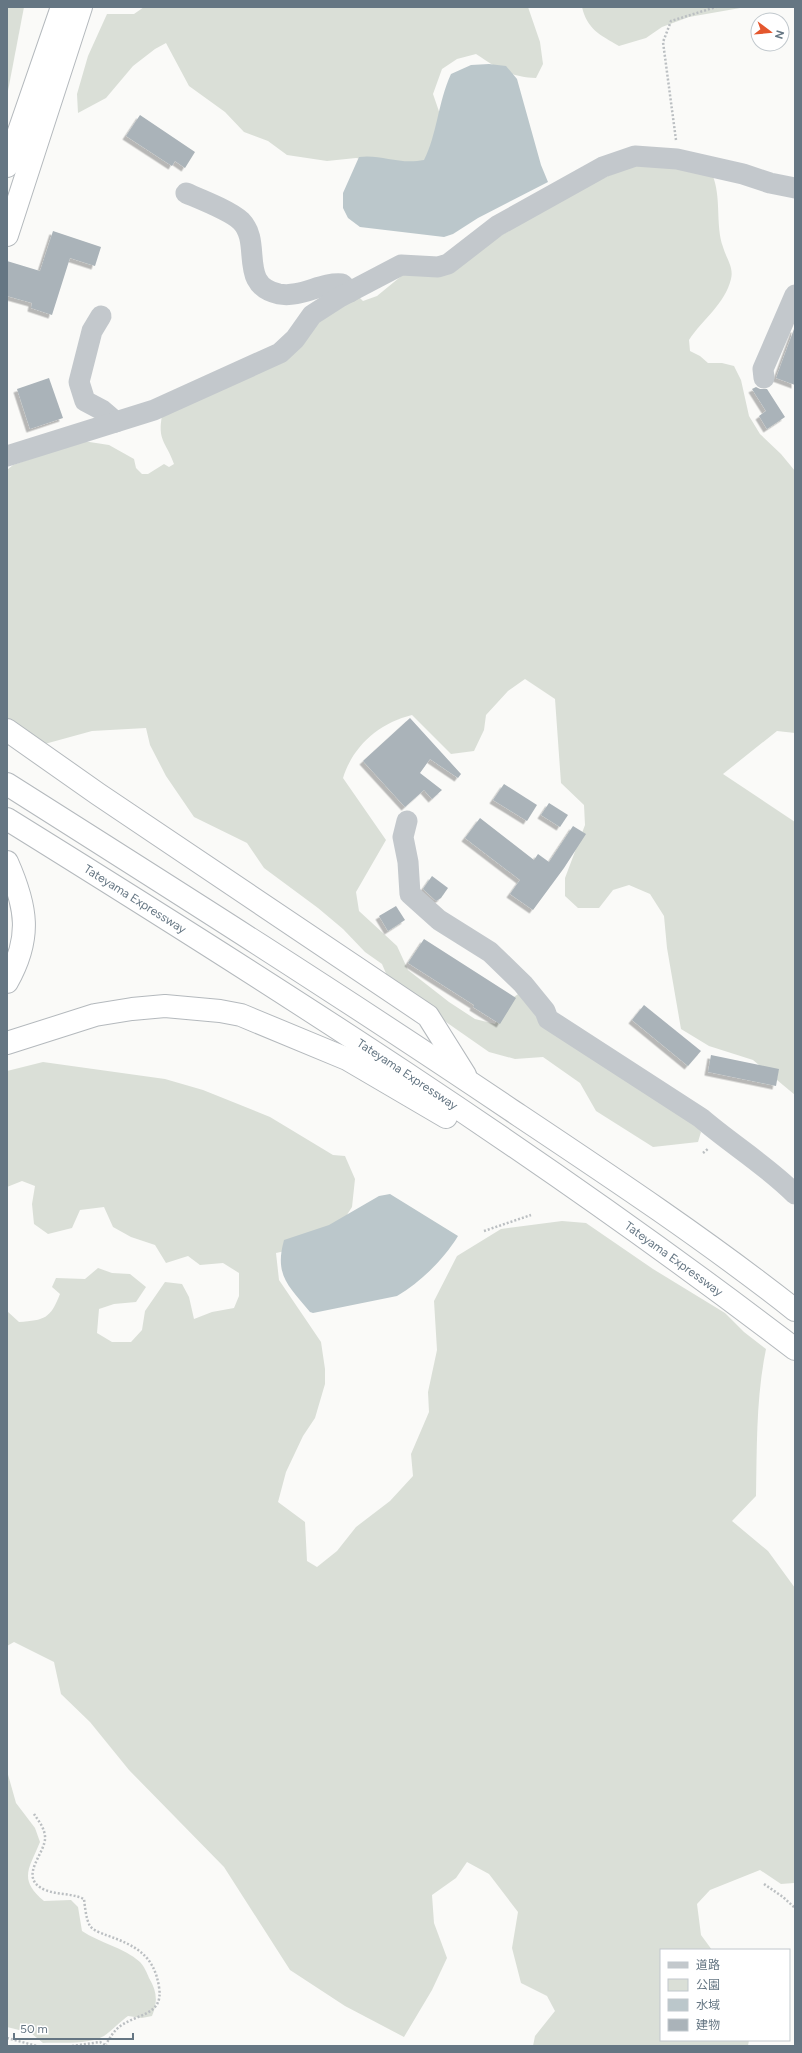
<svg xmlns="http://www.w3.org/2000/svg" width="802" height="2053" viewBox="0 0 802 2053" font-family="Figtree,'Noto Sans JP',sans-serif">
<defs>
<filter id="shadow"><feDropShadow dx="-3.5" dy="3.5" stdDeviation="0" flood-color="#0004"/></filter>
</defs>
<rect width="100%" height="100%" fill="#fafaf8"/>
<g fill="#dadfd7">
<path d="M7,7H24L7,96Z"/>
<path d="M144,7H528L540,42L543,64L536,78C510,77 497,68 476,54L457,59L442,69L433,94L444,126L423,168L356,158L327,161L287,155L268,141L244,132L225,112L189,86L166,43L155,49L133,66L106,98L78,113L77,94L88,56L107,14H134Z"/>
<path d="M582,7H746L689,17L662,27L646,38L619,46C600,35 587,29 582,7Z"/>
<path d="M646,160L712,174C722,197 715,224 723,247C726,258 734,267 731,279C725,304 702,320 689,340L690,351L700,356L708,363H722L734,366L741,380L749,416L760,434L781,454L795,471V733L777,731L723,774L795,822V1095L753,1060L709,1046L681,1029L667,948L664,916L650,894L629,885L613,890L599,908H578L565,896V878L585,825L584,805L561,783L555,699L525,679L508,691L486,715L484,730L474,751L451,754L412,715C379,723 353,746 343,778L386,840L356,892L359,911L397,946L408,970L449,1002L475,1019L495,1024L507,1002L521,992L692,1121L701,1132L698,1142L653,1147L596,1111L580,1083L543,1057L515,1059L489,1052L390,983L382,964L365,952L343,929L318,908L264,868L247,843L194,817L166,776L150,745L146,728L92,731L41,745L7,724V470L13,465L83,441L109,445L134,459L136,468L142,474H148L164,464L169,467L174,464C167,443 157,441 162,416L357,295L363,301L377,296L405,273L466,256L587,185Z"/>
<path d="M43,1062L165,1079L203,1090L270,1117L333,1155L345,1156L355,1179L352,1207L330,1241L276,1253L279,1280L321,1342L325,1369V1384L315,1418L303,1436L286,1472L278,1502L305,1522L307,1561L317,1567L337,1551L356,1527L390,1501L413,1476L411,1454L429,1412L428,1392L437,1350L434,1301L457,1256L501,1229L562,1221L586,1223L653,1269L725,1313L744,1332L766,1349C756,1398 757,1446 756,1496L732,1521L768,1551L795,1588V1879L794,1883L781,1884L760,1870L710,1890L697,1904L701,1935L712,1950H661V2040H749L748,2046H533L535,2036L555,2011L547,1996L521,1983L512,1948L518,1912L489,1874L467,1862L456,1878L432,1895L434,1923L447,1958L432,1990L404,2037L345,2006L290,1970L224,1867L129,1770L90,1722L61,1694L54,1662L14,1642L7,1646V1311L19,1322C45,1320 50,1319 60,1294L52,1287L56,1278L85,1279L98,1268L112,1273L130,1274L146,1287L136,1302L114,1304L99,1309L97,1333L112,1342H131L142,1330L145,1311L165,1282L182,1284L189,1297L194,1319L212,1312L234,1308L239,1296V1273L223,1263L200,1265L188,1256L166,1263L155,1245L131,1237L113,1227L104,1207L80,1210L72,1228L48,1234L34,1224L32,1204L35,1186L22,1181L7,1187V1071Z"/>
<path d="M7,1771L16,1803L35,1828L40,1842C29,1869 18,1879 44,1901L71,1900L78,1907L82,1931C100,1943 123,1947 140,1962C144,1966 147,1973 149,1978C157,1991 158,2002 152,2016L142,2018L128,2016C121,2021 110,2032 104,2036C88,2045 61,2042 43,2043L31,2033L7,2027Z"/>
</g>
<g fill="#bbc7cb">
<path d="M489,64L506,66L517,79L541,165L548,182L478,218L453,234L444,237L360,227L348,218L343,208V193L359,157C381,154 399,165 424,160C437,135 438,102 451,74L471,65Z"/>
<path d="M390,1194L458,1236C444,1259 421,1282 397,1296L313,1313L310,1312C289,1286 274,1276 284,1240L329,1225L379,1196Z"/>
</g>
<g fill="#aab3b9" filter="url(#shadow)">
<path d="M140,115L195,152L185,168L175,161L172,166L126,136Z"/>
<path d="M53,231L101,247L95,266L70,258L52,315L31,308L32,303L7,296V261L40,271Z"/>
<path d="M794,329H795V385L776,378Z"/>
<path d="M49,378L63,418L30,429L17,389Z"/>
<path d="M756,387L760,389H767L785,417L767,429L759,416L766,411L752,389Z"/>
<path d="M410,718L461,774L458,778L430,759L420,773L442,790L432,799L424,790L405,807L363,761Z"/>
<path d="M504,784L537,805L527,821L493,800Z"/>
<path d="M549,803L568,815L560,827L541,815Z"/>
<path d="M480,818L534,860L538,854L549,862L573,826L586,834L564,868L533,910L510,894L520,880L465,838Z"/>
<path d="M432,876L448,888L441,898L436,901L423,889Z"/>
<path d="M396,906L405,920L388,931L379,916Z"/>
<path d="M424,939L516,998L500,1024L473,1007L474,1005L408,963Z"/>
<path d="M644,1005L701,1051L688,1066L632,1020Z"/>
<path d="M711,1055L779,1069L776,1086L708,1072Z"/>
</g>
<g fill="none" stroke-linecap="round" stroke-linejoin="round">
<g stroke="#b4b9bd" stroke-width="24">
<g id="highway">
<path d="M7,166L62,7"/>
<path d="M7,235L81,7"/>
<path d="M7,730L98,794L428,1016L465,1075"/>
<path d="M7,784C176,891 345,998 511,1110C607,1174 705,1239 795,1310"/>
<path id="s1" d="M7,819C276,986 543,1156 795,1349"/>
<path d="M7,862C27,907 32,938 7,982"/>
<path d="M7,1043L95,1015L132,1009L165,1006L220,1011L241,1015L347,1059L446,1117"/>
</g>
</g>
<g stroke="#bbbfc2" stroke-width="2.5" stroke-dasharray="2 2" stroke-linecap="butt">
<path d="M676,140L663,42L671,21L716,7"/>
<path d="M703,1153L709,1148"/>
<path d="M484,1231L531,1215"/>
<path d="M34,1814C38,1820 44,1827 45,1836C47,1853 16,1877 45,1890C58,1895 71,1893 84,1899C85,1907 86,1919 90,1926C94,1931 101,1933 106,1935C134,1945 154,1954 159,1987C164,2016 137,2013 119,2027C113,2032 110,2038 106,2044"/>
<path d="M764,1884L783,1897L795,1908"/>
<path d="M7,2038L37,2046"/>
<path d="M72,2046L100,2042L107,2046"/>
</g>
<g stroke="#c3c8cc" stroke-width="21">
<path d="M186,193C200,199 231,211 241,221C263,243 237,285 279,294C301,298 321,282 342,284L350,292"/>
<path d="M101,316L92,331L79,382L85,401L102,410L116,422"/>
<path d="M764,378L763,369L795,295"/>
<path d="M7,456L154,410L280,353L295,339L312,315L340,297L401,265L438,267L448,264L497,226L603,167L635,156L677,159L743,174L770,183L795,188"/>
<path d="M407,821L403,837L408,862L410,894L439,920L490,952L523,984L545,1011L548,1019L701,1118C731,1144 766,1165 795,1194"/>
</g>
<use href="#highway" stroke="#fff" stroke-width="22"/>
</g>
<g text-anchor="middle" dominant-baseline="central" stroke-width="4" stroke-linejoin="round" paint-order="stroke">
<g font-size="12" fill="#657683" stroke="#fff">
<text stroke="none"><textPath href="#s1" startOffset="151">Tateyama Expressway</textPath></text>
<text stroke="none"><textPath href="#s1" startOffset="475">Tateyama Expressway</textPath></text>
<text stroke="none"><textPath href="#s1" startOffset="799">Tateyama Expressway</textPath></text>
</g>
</g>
<rect width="802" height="2053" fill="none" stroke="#657683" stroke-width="16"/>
<rect x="660" y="1949" width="130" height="92" fill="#ffffff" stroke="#c1c8cd"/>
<rect x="668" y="1962" width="20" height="6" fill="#c3c8cc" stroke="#c1c8cd"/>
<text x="696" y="1969" font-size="12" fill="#657683">道路</text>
<rect x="668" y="1979" width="20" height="12" fill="#dadfd7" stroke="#c1c8cd"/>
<text x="696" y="1989" font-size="12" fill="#657683">公園</text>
<rect x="668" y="1999" width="20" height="12" fill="#bbc7cb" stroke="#c1c8cd"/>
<text x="696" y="2009" font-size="12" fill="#657683">水域</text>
<rect x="668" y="2019" width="20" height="12" fill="#aab3b9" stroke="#c1c8cd"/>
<text x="696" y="2029" font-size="12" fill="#657683">建物</text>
<g transform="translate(770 32) rotate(106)"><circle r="19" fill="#ffffff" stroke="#c1c8cd"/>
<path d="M0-3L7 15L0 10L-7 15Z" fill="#e4572e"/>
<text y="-6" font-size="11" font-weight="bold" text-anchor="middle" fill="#657683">N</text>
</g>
<path d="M14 2033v6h119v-6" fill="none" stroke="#657683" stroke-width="2"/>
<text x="20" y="2033" font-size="12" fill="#657683" stroke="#ffffff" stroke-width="3" paint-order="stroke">50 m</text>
</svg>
